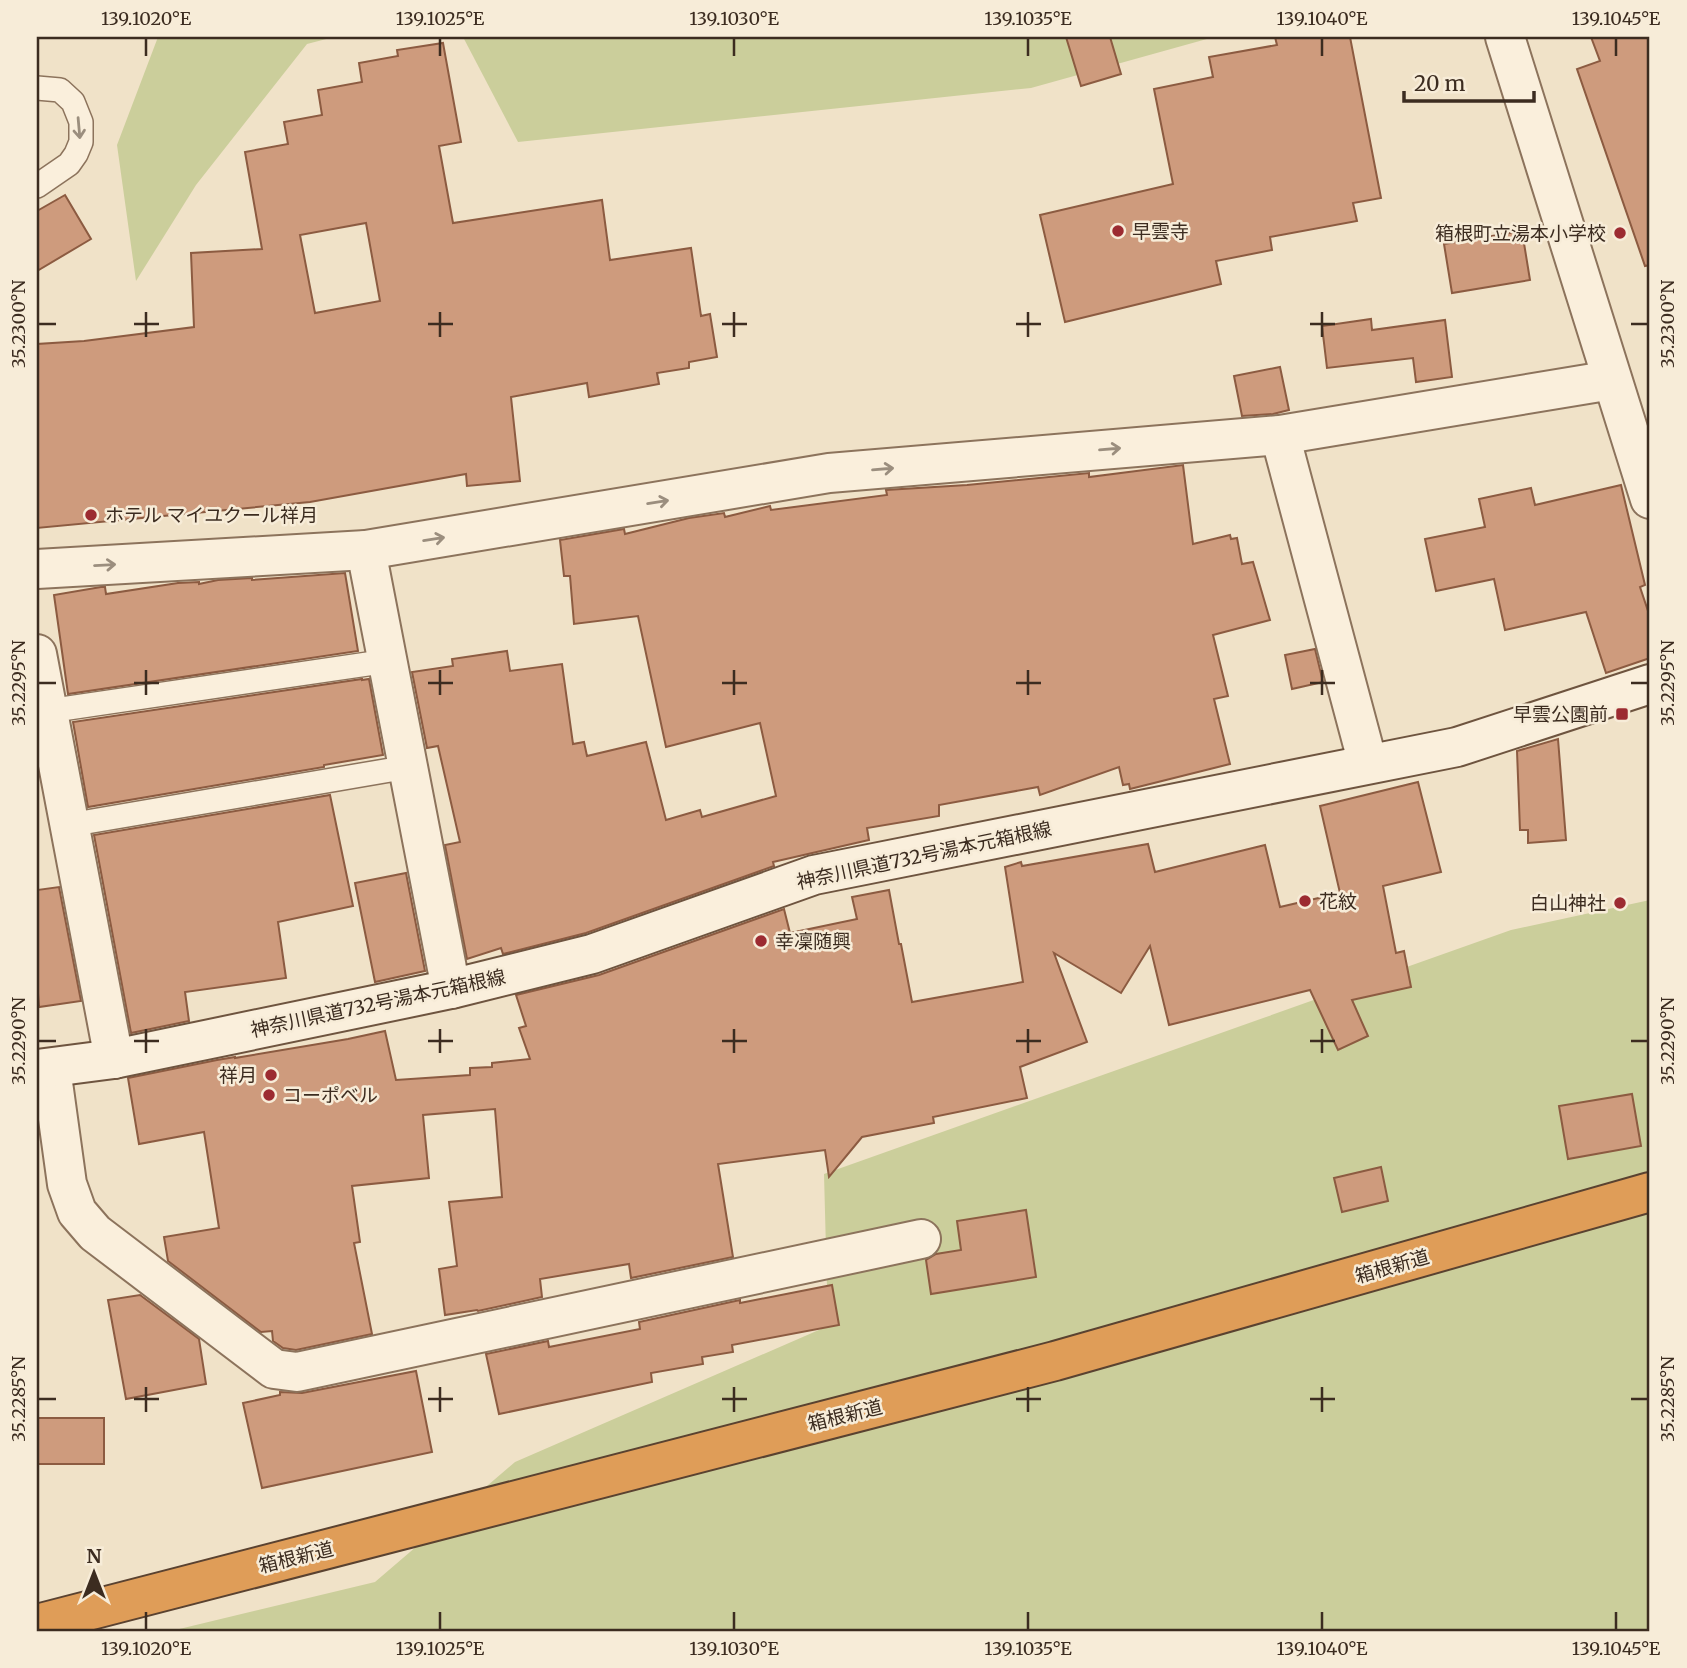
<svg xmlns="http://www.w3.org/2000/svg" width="1687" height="1668" viewBox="0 0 1687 1668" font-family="Merriweather,'Noto Sans JP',serif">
<rect width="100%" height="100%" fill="#f0e2c8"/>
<g fill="#cbce9b">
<path d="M158,37H334L307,44L196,185L136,281L117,145Z"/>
<path d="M463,37H1214L1031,88L518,142Z"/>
<path d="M1650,900V1631H171L375,1582L515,1462L828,1326L824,1174L1511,930Z"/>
</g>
<g fill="#ce9b7d" stroke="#8c5b41" stroke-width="2" fill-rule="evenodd">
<path d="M1066,37H1110L1121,74L1081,86Z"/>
<path d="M1275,37H1350L1381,198L1353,203L1357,221L1270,237L1272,250L1216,261L1221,284L1065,322L1040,215L1173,184L1154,89L1213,77L1209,57L1277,45Z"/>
<path d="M1591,37H1650V265L1645,266L1577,69L1600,61Z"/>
<path d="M443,43L461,142L439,146L453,223L602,200L610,260L691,248L701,316L710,314L717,357L689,362V368L657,373L659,384L589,397L587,383L511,397L520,481L467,486L466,474L310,502L37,528V344L84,341L194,327L191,253L262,249L245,152L288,144L284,122L322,115L318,90L362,82L359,63L398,56L397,50ZM366,223L380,301L315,313L300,235Z"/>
<path d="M65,195L91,239L37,271V211Z"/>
<path d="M1522,231L1530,280L1452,293L1444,244Z"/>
<path d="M1371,319L1372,330L1445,320L1452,377L1416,382L1413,358L1327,368L1322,326Z"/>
<path d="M1280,367L1289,410L1273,414L1242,416L1234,376Z"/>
<path d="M1183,465L1193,544L1230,535L1231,539L1237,538L1242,564L1253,562L1270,620L1213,635L1228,696L1214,699L1230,764L1130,789L1129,784L1123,785L1119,767L1040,795L1038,787L939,805V816L867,828L869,840L773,862L774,866L586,933L503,954L501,948L467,959L445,845L460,842L438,746L427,748L412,672L453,666L452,659L507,651L510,671L562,664L573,744L584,742L587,756L646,742L666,820L700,810L702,817L776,796L760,723L666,747L638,616L574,624L570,576H564L560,540L624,529L625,534L689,518L724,513L725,517L770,506L771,510L887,495L886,490L967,485L1089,473V477Z"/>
<path d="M1621,485L1645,585L1640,587L1650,617V658L1606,673L1586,612L1505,630L1494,579L1436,591L1425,539L1485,527L1479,499L1531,488L1535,505Z"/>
<path d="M345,573L358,651L68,694L54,595L101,587H105L106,594L178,583L199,582V584L218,580L252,578V580Z"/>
<path d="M1315,649L1323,682L1292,689L1285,655Z"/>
<path d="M362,679V680L369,679L383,755L324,765V767L88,807L73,722Z"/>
<path d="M1558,739L1566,840L1528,843V830H1520L1517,751Z"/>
<path d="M1418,782L1441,872L1383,886L1396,953L1404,951L1411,987L1352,1000L1368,1036L1338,1050L1310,990L1169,1025L1150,946L1121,993L1054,953L1087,1042L1020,1067L1027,1098L933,1117L934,1123L862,1137L829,1177L825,1150L718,1164L733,1257L631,1278L629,1264L540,1279L542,1297L478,1311L477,1310L445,1315L439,1269L457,1266L449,1202L502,1197L495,1109L423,1115L429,1178L352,1186L360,1242L354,1243L372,1334L296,1350L283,1348L273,1341L272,1331L261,1332L168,1261L164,1237L219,1228L204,1132L139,1144L128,1078L217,1060L235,1057V1058L348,1039L385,1031L396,1080L470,1075V1068L492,1067V1063L530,1059L519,1028L526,1026L516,995L599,975L784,909L790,933L857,919L852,897L889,890L899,944H901L912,1002L1023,982L1005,867L1021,862L1022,866L1148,844L1155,872L1265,845L1280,907L1340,893L1320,806Z"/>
<path d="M330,795L353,906L278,922L286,978L185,992L189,1021L131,1033L94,835Z"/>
<path d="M406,873L425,971L375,982L355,883Z"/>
<path d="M59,887L81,1001L39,1007L37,980V890Z"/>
<path d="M1632,1094L1641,1146L1568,1159L1559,1106Z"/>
<path d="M1381,1167L1388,1201L1342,1212L1334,1178Z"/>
<path d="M1026,1210L1036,1277L931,1294L926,1260L936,1254L961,1250L957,1221Z"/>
<path d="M832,1285L839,1325L732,1345L733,1352L702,1357L703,1364L651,1373L652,1382L499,1414L486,1354L548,1341L549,1347L640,1329L639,1322L740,1300V1303Z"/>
<path d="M140,1295L199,1339L206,1384L126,1399L108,1300Z"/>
<path d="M416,1371L432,1452L262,1488L243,1403L280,1395V1392L302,1393Z"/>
<rect x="37" y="1418" width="67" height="46"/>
</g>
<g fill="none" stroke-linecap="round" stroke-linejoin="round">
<g stroke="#8c735c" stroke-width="26">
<g id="lane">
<path d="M37,88L60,90L73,102L81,122V142L76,154L69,164L37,186"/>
<path d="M48,711L388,661"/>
<path d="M69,825L408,767"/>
</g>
</g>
<g stroke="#8c735c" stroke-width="42">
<g id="street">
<path d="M1505,37L1650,499"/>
<path d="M1280,435L1368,764"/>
<path d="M366,550L451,989"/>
<path d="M37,569L366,550L829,473L1280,435L1612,380"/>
<path d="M37,654L114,1059"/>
<path d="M51,1068L67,1184L77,1212L95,1233L274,1369L297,1372L921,1239"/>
</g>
</g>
<g stroke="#6e543f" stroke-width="42">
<path id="secondary" d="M37,1069L114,1059L451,989L592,954L814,875L1457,747L1650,684"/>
</g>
<g stroke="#5a4230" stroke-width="42">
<path id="highway" d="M37,1624L1055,1361L1650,1192"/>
</g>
<use href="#lane" stroke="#faefdc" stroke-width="23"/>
<use href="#street" stroke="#faefdc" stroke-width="38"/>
<use href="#secondary" stroke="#faefdc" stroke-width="38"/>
<use href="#highway" stroke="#df9d58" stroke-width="38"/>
</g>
<defs><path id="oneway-shaft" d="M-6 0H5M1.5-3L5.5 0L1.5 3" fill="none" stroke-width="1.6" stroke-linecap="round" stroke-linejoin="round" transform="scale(1.75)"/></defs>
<g stroke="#9b8e7e">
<use href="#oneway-shaft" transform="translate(79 128) rotate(85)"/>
<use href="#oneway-shaft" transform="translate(1110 449) rotate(-5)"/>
<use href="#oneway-shaft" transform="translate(883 469) rotate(-5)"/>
<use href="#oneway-shaft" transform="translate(658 502) rotate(-9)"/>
<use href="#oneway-shaft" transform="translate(434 539) rotate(-9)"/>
<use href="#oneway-shaft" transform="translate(105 565) rotate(-3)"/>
</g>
<path fill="none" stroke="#3c2c20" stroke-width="2.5" d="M146,38V56M440,38V56M734,38V56M1028,38V56M1322,38V56M1616,38V56M146,312V337M440,312V337M734,312V337M1028,312V337M1322,312V337M38,324H56M134,324H159M428,324H453M722,324H747M1016,324H1041M1310,324H1335M1631,324H1648M146,670V695M440,670V695M734,670V695M1028,670V695M1322,670V695M38,683H56M134,683H159M428,683H453M722,683H747M1016,683H1041M1310,683H1335M1631,683H1648M146,1029V1053M440,1029V1053M734,1029V1053M1028,1029V1053M1322,1029V1053M38,1041H56M134,1041H159M428,1041H453M722,1041H747M1016,1041H1041M1310,1041H1335M1631,1041H1648M146,1387V1412M440,1387V1412M734,1387V1412M1028,1387V1412M1322,1387V1412M38,1399H56M134,1399H159M428,1399H453M722,1399H747M1016,1399H1041M1310,1399H1335M1631,1399H1648M146,1612V1630M440,1612V1630M734,1612V1630M1028,1612V1630M1322,1612V1630M1616,1612V1630"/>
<g fill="#9c2b31" stroke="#f7ecd8" stroke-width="2.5">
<circle cx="1118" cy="231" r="7"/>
<circle cx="1620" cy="233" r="7"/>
<circle cx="91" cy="515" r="7"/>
<rect x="1615" y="707" width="14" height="14" rx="3.5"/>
<circle cx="1305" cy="901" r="7"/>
<circle cx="1620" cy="903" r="7"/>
<circle cx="761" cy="941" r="7"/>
<circle cx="271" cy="1075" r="7"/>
<circle cx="269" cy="1095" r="7"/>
</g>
<g text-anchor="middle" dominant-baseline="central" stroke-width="5" stroke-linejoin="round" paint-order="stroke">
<g font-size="19" fill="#3c2c20" stroke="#f7ecd8" text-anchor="start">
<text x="1132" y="231">早雲寺</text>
<text x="1606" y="233" text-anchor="end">箱根町立湯本小学校</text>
<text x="105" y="515">ホテル マイユクール祥月</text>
<text x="1608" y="714" text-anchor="end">早雲公園前</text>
<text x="1319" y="901">花紋</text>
<text x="1606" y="903" text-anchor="end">白山神社</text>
<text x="775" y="941">幸凜随興</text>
<text x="257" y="1075" text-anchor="end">祥月</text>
<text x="283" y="1095">コーポベル</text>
</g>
<g font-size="19" fill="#3c2c20" stroke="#f7ecd8">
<text transform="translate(924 855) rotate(-12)">神奈川県道732号湯本元箱根線</text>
<text transform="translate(378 1003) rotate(-12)">神奈川県道732号湯本元箱根線</text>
<text transform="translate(1392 1266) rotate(-16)">箱根新道</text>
<text transform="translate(845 1415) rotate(-14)">箱根新道</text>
<text transform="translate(296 1557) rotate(-14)">箱根新道</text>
</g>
</g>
<rect width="1687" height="1668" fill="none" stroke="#f7ecd8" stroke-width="77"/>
<g transform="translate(94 1573)" stroke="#f7ecd8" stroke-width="5" paint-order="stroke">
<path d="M0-5L12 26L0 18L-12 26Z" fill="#3c2c20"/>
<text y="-10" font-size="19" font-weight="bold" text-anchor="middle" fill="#3c2c20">N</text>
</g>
<path d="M1404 91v10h130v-10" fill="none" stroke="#3c2c20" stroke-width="3.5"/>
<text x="1414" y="91" font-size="21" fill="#3c2c20" stroke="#f7ecd8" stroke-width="5" paint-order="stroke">20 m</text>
<rect x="38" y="38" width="1610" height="1592" fill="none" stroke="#3c2c20" stroke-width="2.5"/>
<g font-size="18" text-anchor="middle" fill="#3c2c20">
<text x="146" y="25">139.1020°E</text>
<text x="440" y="25">139.1025°E</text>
<text x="734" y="25">139.1030°E</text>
<text x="1028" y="25">139.1035°E</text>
<text x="1322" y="25">139.1040°E</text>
<text x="1616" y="25">139.1045°E</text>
<text transform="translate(19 324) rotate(-90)" y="6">35.2300°N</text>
<text transform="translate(1668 324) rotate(-90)" y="6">35.2300°N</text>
<text transform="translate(19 683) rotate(-90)" y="6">35.2295°N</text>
<text transform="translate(1668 683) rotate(-90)" y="6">35.2295°N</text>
<text transform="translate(19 1041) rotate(-90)" y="6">35.2290°N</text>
<text transform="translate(1668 1041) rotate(-90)" y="6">35.2290°N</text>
<text transform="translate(19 1399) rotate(-90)" y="6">35.2285°N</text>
<text transform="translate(1668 1399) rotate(-90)" y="6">35.2285°N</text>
<text x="146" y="1655">139.1020°E</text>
<text x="440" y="1655">139.1025°E</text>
<text x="734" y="1655">139.1030°E</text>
<text x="1028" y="1655">139.1035°E</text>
<text x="1322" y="1655">139.1040°E</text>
<text x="1616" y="1655">139.1045°E</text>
</g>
</svg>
